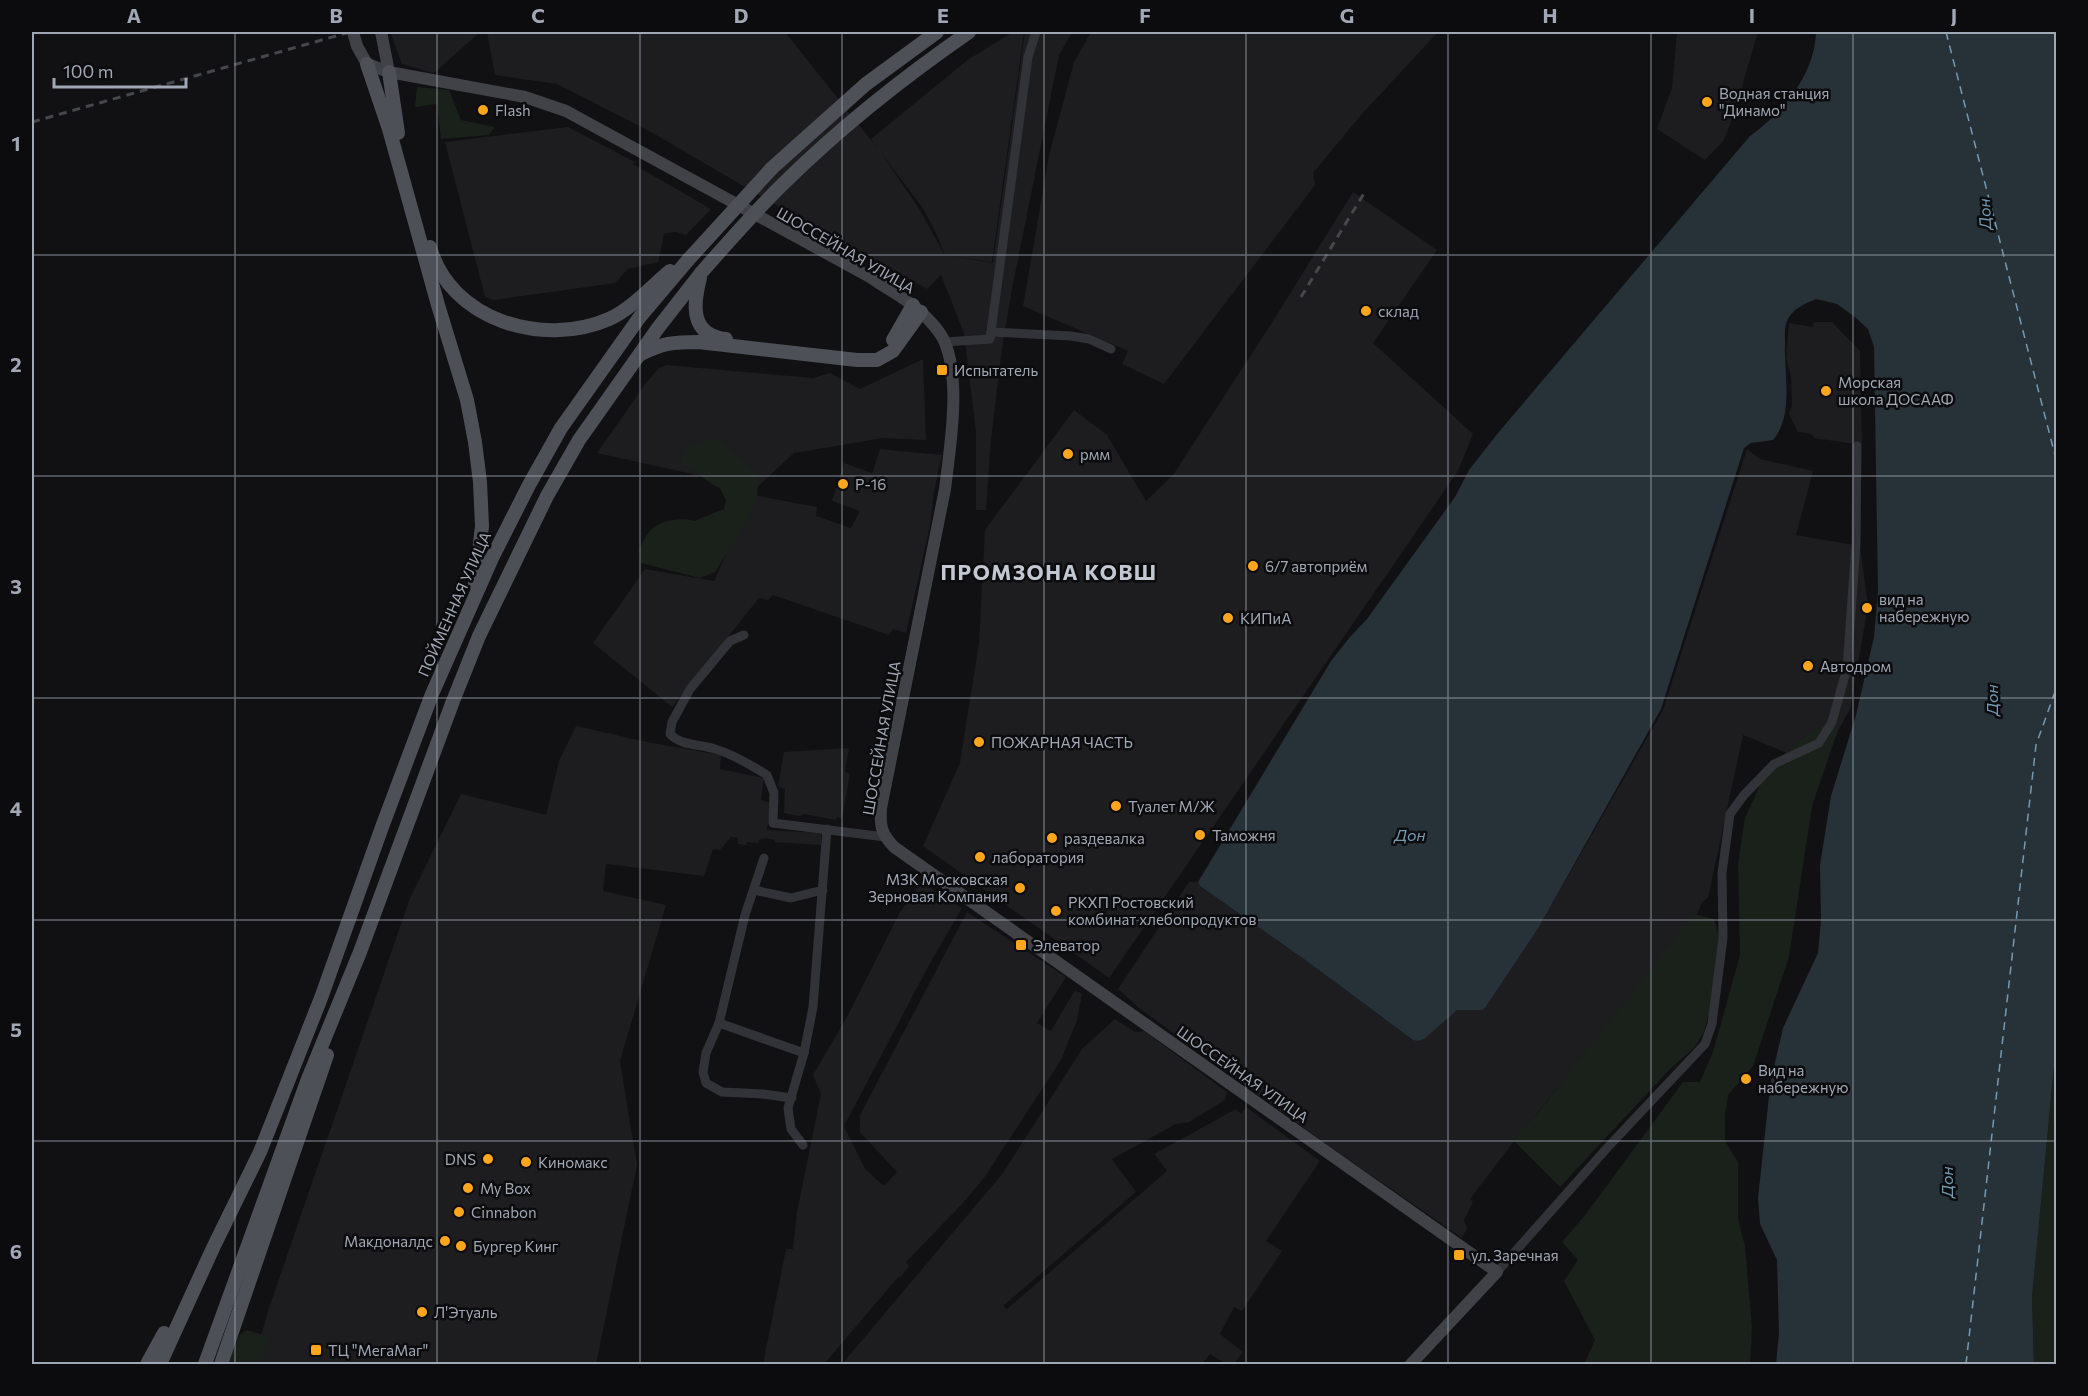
<svg xmlns="http://www.w3.org/2000/svg" width="2088" height="1396" viewBox="0 0 2088 1396" font-family="Commissioner,sans-serif">
<rect width="100%" height="100%" fill="#111113"/>
<g fill="#1d1d20" fill-rule="evenodd">
<path d="M390,32H480L434,73L402,64Z"/>
<path d="M487,32H785L878,149L871,139L969,59L1013,32H1024L992,262L950,256L993,263L1025,32H1072L1059,55L1013,284L1002,348L991,440L986,510H976V432L964,333L941,275L927,289L783,209L651,132L557,84L495,75ZM882,154L922,207L935,231L945,255L918,207Z"/>
<path d="M1091,32H1438L1362,114L1313,173L1315,185L1164,384L1122,364L1128,351L1023,306L1049,155L1074,62Z"/>
<path d="M1677,32H1758L1734,114L1724,140L1705,160L1657,129L1672,88Z"/>
<path d="M568,127L635,162L633,164L711,209L686,235L675,232L664,234L658,262L628,269L615,283L493,300L485,297L445,142Z"/>
<path d="M1353,192L1437,250L1373,343L1473,434L1458,471L1109,978L923,846L960,763L979,643L985,530L1074,410L1107,435L1146,501L1173,475L1273,321Z"/>
<path d="M1814,322H1832L1860,351L1862,445L1814,438L1811,434L1798,432L1789,414L1792,405L1791,376L1786,358L1789,323L1813,327Z"/>
<path d="M923,359L926,440L883,438L794,453L756,488L597,453L646,383L659,368L667,365L813,378L830,373L860,389Z"/>
<path d="M880,449L942,455L934,492L930,526L906,633L893,629L889,635L773,595L768,600L759,598L672,707L593,643L645,569L714,581L753,497L758,496L817,507L816,516L851,528L860,511L832,501L844,463L872,473Z"/>
<path d="M1747,449L1760,459L1813,471L1796,535L1860,546L1868,606L1850,709L1819,766L1743,735L1708,898L1702,902L1693,924L1514,1141L1470,1199L1473,1202L1464,1220L1467,1228L1462,1238L1322,1141L1139,1008L1118,989L1189,882H1198L1200,886L1308,962L1413,1040L1457,1010H1481L1485,1008L1539,927L1663,710Z"/>
<path d="M576,726L647,742L721,755L720,769L764,778L761,800L771,803L767,830L821,833V845L775,842V840L766,838L760,839L758,843L747,842L746,845L738,844V838L731,837L720,850L713,849L704,876L606,864L603,891L666,905L620,1061L637,1165L596,1364H253L268,1311L410,898L461,794L546,815L559,761Z"/>
<path d="M849,748L845,772L850,774L842,819L837,817L836,820L804,814L799,816L784,813L785,789L778,786L784,752Z"/>
<path d="M921,882L962,908L929,965L844,1126L865,1169L884,1186L897,1172L860,1132V1115L967,912L1066,977L1037,1023L1051,1031L1075,990L1082,994L1077,1020L1061,1060L984,1178L963,1203L906,1262L909,1266L900,1278L899,1276L824,1364H763L786,1249H793L797,1212L821,1094L813,1075L848,1015L899,914Z"/>
<path d="M1115,1019L1135,1032L1144,1031L1227,1092L1225,1100L1189,1122L1176,1124L1112,1159L1136,1192L1003,1306L1007,1309L1167,1171L1154,1154L1236,1109L1241,1114L1246,1107L1320,1161L1266,1241L1282,1251L1242,1311L1234,1307L1220,1334L1243,1352L1234,1364H1226L1210,1354L1202,1364H842L1003,1173L1082,1049Z"/>
</g>
<g fill="#19211a">
<path d="M417,87L449,90L461,120L495,127L489,135L441,139L437,104L415,107Z"/>
<path d="M718,438L758,476L757,501L737,538L715,572L700,578L641,563L639,550C642,543 646,534 652,529C662,520 682,517 694,521L724,509L726,500L720,488C705,482 697,469 682,465V456L689,445Z"/>
<path d="M1829,722L1838,730L1812,806L1789,957L1753,1066L1728,1095L1725,1115V1141L1738,1162V1219L1745,1246L1752,1327L1750,1364H1584L1595,1340L1564,1281L1578,1260L1562,1242L1586,1214L1683,1082H1700L1713,1052L1740,955L1738,864L1745,818L1766,772L1797,742Z"/>
<path d="M1694,914L1714,919L1719,936L1712,1004L1704,1032L1694,1048L1670,1069L1560,1187L1513,1140L1541,1109Z"/>
<path d="M2056,1045V1364H2034L2032,1297Z"/>
<path d="M246,1330L268,1336L262,1364H227C232,1352 234,1337 246,1330Z"/>
</g>
<path fill="#273138" d="M1816,32H2056V1045L2032,1297L2034,1364H1776L1779,1333L1777,1260L1760,1224L1758,1198L1770,1087L1776,1058L1783,1028L1818,953L1821,920L1820,865L1831,796L1856,715L1874,637L1878,592L1874,347L1868,329L1855,317L1837,304L1816,299C1804,304 1792,309 1787,321C1784,328 1785,338 1785,345C1784,375 1794,415 1773,440L1751,443L1744,448L1661,709L1539,927L1485,1008L1482,1010H1457L1424,1039L1418,1041L1413,1040L1308,962L1200,886L1198,882L1331,661L1350,637L1367,619L1455,497L1469,470L1498,433L1750,136C1783,113 1815,74 1816,32Z"/>
<g fill="none" stroke-linecap="round" stroke-linejoin="round">
<g stroke="#749ab4" stroke-width="1.5" stroke-dasharray="8 6" stroke-linecap="butt">
<path d="M1946,32L2056,459"/>
<path d="M1966,1364L2036,745L2056,689"/>
</g>
<g stroke="#323338" stroke-width="9">
<path d="M991,332L1071,336L1089,339L1111,349"/>
<path d="M945,342L990,339L1028,57L1036,32"/>
<path d="M744,635L730,641L690,689L672,722L670,734C681,746 700,744 715,749C733,754 751,765 767,775L774,793L773,823L885,837"/>
<path d="M764,858L745,915L719,1023L706,1053L703,1072L706,1083L722,1092L763,1094L792,1098"/>
<path d="M754,890L791,898L823,890"/>
<path d="M719,1023L804,1053"/>
<path d="M803,1145L791,1129L788,1108L804,1053L813,1007L827,829"/>
<path d="M1497,1272L1607,1148L1705,1044L1712,1024L1723,938L1722,873L1730,814L1744,795L1774,764L1819,743L1832,722L1847,668L1856,544L1857,446"/>
</g>
<g stroke="#404248" stroke-width="12">
<path d="M353,32L357,46L367,64L389,72L525,97L566,111L870,277C887,289 908,299 923,314C931,322 941,332 945,343C961,382 950,447 945,489L881,808C880,827 881,833 894,847L1497,1272L1411,1364"/>
<path d="M381,32L389,72"/>
</g>
<g stroke="#4e5058" stroke-width="14">
<path d="M367,64L389,129L438,305L467,400L475,442L480,482L482,526L475,584"/>
<path d="M389,72L398,133"/>
<path d="M772,168L866,84L937,32"/>
<path d="M430,247C450,320 543,348 609,319C630,310 652,286 670,271"/>
<path d="M700,278C693,305 690,335 726,339"/>
<path d="M893,340L913,305"/>
<path d="M641,354C663,343 673,342 698,342L857,360H877L893,351L921,312"/>
<path d="M147,1364L164,1333"/>
<path d="M160,1364L213,1248L260,1152L321,998L382,827L432,694L493,556L529,485L561,428L639,318L688,260"/>
<path d="M205,1364L308,1079L360,952L453,701L479,636L547,496L579,440L658,328L701,273"/>
<path d="M221,1364L327,1055"/>
</g>
<g stroke="#45474d" stroke-width="3" stroke-dasharray="8 6" stroke-linecap="butt">
<path d="M32,122L350,32"/>
<path d="M1301,297L1366,190"/>
</g>
<g stroke="#4e5058" stroke-width="14">
<path d="M688,260L772,168"/>
<path d="M701,273C728,242 755,211 785,182C842,126 904,77 969,32"/>
</g>
</g>
<path fill="none" stroke="#a1a8b5" stroke-width="1.5" stroke-opacity="0.55" d="M235,32V1364M437,32V1364M640,32V1364M842,32V1364M1044,32V1364M1246,32V1364M1448,32V1364M1651,32V1364M1853,32V1364M32,255H2056M32,476H2056M32,698H2056M32,920H2056M32,1141H2056"/>
<g fill="#ffa61d" stroke="#0c0c0e" stroke-width="2">
<circle cx="1707" cy="102" r="6"/>
<circle cx="483" cy="110" r="6"/>
<circle cx="1366" cy="311" r="6"/>
<rect x="936" y="364" width="12" height="12" rx="3"/>
<circle cx="1826" cy="391" r="6"/>
<circle cx="1068" cy="454" r="6"/>
<circle cx="843" cy="484" r="6"/>
<circle cx="1253" cy="566" r="6"/>
<circle cx="1867" cy="608" r="6"/>
<circle cx="1228" cy="618" r="6"/>
<circle cx="1808" cy="666" r="6"/>
<circle cx="979" cy="742" r="6"/>
<circle cx="1116" cy="806" r="6"/>
<circle cx="1200" cy="835" r="6"/>
<circle cx="1052" cy="838" r="6"/>
<circle cx="980" cy="857" r="6"/>
<circle cx="1020" cy="888" r="6"/>
<circle cx="1056" cy="911" r="6"/>
<rect x="1015" y="939" width="12" height="12" rx="3"/>
<circle cx="1746" cy="1079" r="6"/>
<circle cx="488" cy="1159" r="6"/>
<circle cx="526" cy="1162" r="6"/>
<circle cx="468" cy="1188" r="6"/>
<circle cx="459" cy="1212" r="6"/>
<circle cx="445" cy="1241" r="6"/>
<circle cx="461" cy="1246" r="6"/>
<rect x="1453" y="1249" width="12" height="12" rx="3"/>
<circle cx="422" cy="1312" r="6"/>
<rect x="310" y="1344" width="12" height="12" rx="3"/>
</g>
<g text-anchor="middle" dominant-baseline="central" stroke-width="5" stroke-linejoin="round" paint-order="stroke">
<g font-size="15" fill="#a1a8b5" stroke="#0c0c0e" text-anchor="start">
<text x="1719" y="93">Водная станция<tspan x="1719" dy="17">"Динамо"</tspan></text>
<text x="495" y="110">Flash</text>
<text x="1378" y="311">склад</text>
<text x="954" y="370">Испытатель</text>
<text x="1838" y="382">Морская<tspan x="1838" dy="17">школа ДОСААФ</tspan></text>
<text x="1080" y="454">рмм</text>
<text x="855" y="484">Р-16</text>
<text x="1265" y="566">6/7 автоприём</text>
<text x="1879" y="599">вид на<tspan x="1879" dy="17">набережную</tspan></text>
<text x="1240" y="618">КИПиА</text>
<text x="1820" y="666">Автодром</text>
<text x="991" y="742">ПОЖАРНАЯ ЧАСТЬ</text>
<text x="1128" y="806">Туалет М/Ж</text>
<text x="1212" y="835">Таможня</text>
<text x="1064" y="838">раздевалка</text>
<text x="992" y="857">лаборатория</text>
<text x="1008" y="879" text-anchor="end">МЗК Московская<tspan x="1008" dy="17">Зерновая Компания</tspan></text>
<text x="1068" y="902">РКХП Ростовский<tspan x="1068" dy="17">комбинат хлебопродуктов</tspan></text>
<text x="1033" y="945">Элеватор</text>
<text x="1758" y="1070">Вид на<tspan x="1758" dy="17">набережную</tspan></text>
<text x="476" y="1159" text-anchor="end">DNS</text>
<text x="538" y="1162">Киномакс</text>
<text x="480" y="1188">My Box</text>
<text x="471" y="1212">Cinnabon</text>
<text x="433" y="1241" text-anchor="end">Макдоналдс</text>
<text x="473" y="1246">Бургер Кинг</text>
<text x="1471" y="1255">ул. Заречная</text>
<text x="434" y="1312">Л'Этуаль</text>
<text x="328" y="1350">ТЦ "МегаМаг"</text>
</g>
<g font-size="15" fill="#a1a8b5" stroke="#0c0c0e">
<text transform="translate(846 250) rotate(30)">ШОССЕЙНАЯ УЛИЦА</text>
<text transform="translate(454 604) rotate(-66)">ПОЙМЕННАЯ УЛИЦА</text>
<text transform="translate(881 738) rotate(-80)">ШОССЕЙНАЯ УЛИЦА</text>
<text transform="translate(1243 1074) rotate(35)">ШОССЕЙНАЯ УЛИЦА</text>
</g>
<g font-size="16" font-style="italic" fill="#749ab4" stroke="#0c0c0e">
<text transform="translate(1984 214) rotate(-93)">Дон</text>
<text transform="translate(1991 700) rotate(-90)">Дон</text>
<text x="1410" y="834">Дон</text>
<text transform="translate(1946 1182) rotate(-90)">Дон</text>
</g>
<g font-size="21" font-weight="bold" letter-spacing="1.5" fill="#c2c7d1" stroke="#0c0c0e">
<text x="1049" y="571">ПРОМЗОНА КОВШ</text>
</g>
</g>
<rect width="2088" height="1396" fill="none" stroke="#0c0c0e" stroke-width="66"/>
<path d="M54 78v9h132v-9" fill="none" stroke="#a1a8b5" stroke-width="3"/>
<text x="63" y="78" font-size="18" fill="#a1a8b5" stroke="#0c0c0e" stroke-width="4.5" paint-order="stroke">100 m</text>
<rect x="33" y="33" width="2022" height="1330" fill="none" stroke="#a1a8b5" stroke-width="2"/>
<g font-size="20" text-anchor="middle" font-weight="bold" fill="#a1a8b5">
<text x="134" y="23">A</text>
<text x="336" y="23">B</text>
<text x="538" y="23">C</text>
<text x="741" y="23">D</text>
<text x="943" y="23">E</text>
<text x="1145" y="23">F</text>
<text x="1347" y="23">G</text>
<text x="1550" y="23">H</text>
<text x="1752" y="23">I</text>
<text x="1954" y="23">J</text>
<text x="16" y="151">1</text>
<text x="16" y="372">2</text>
<text x="16" y="594">3</text>
<text x="16" y="816">4</text>
<text x="16" y="1037">5</text>
<text x="16" y="1259">6</text>
</g>
</svg>
